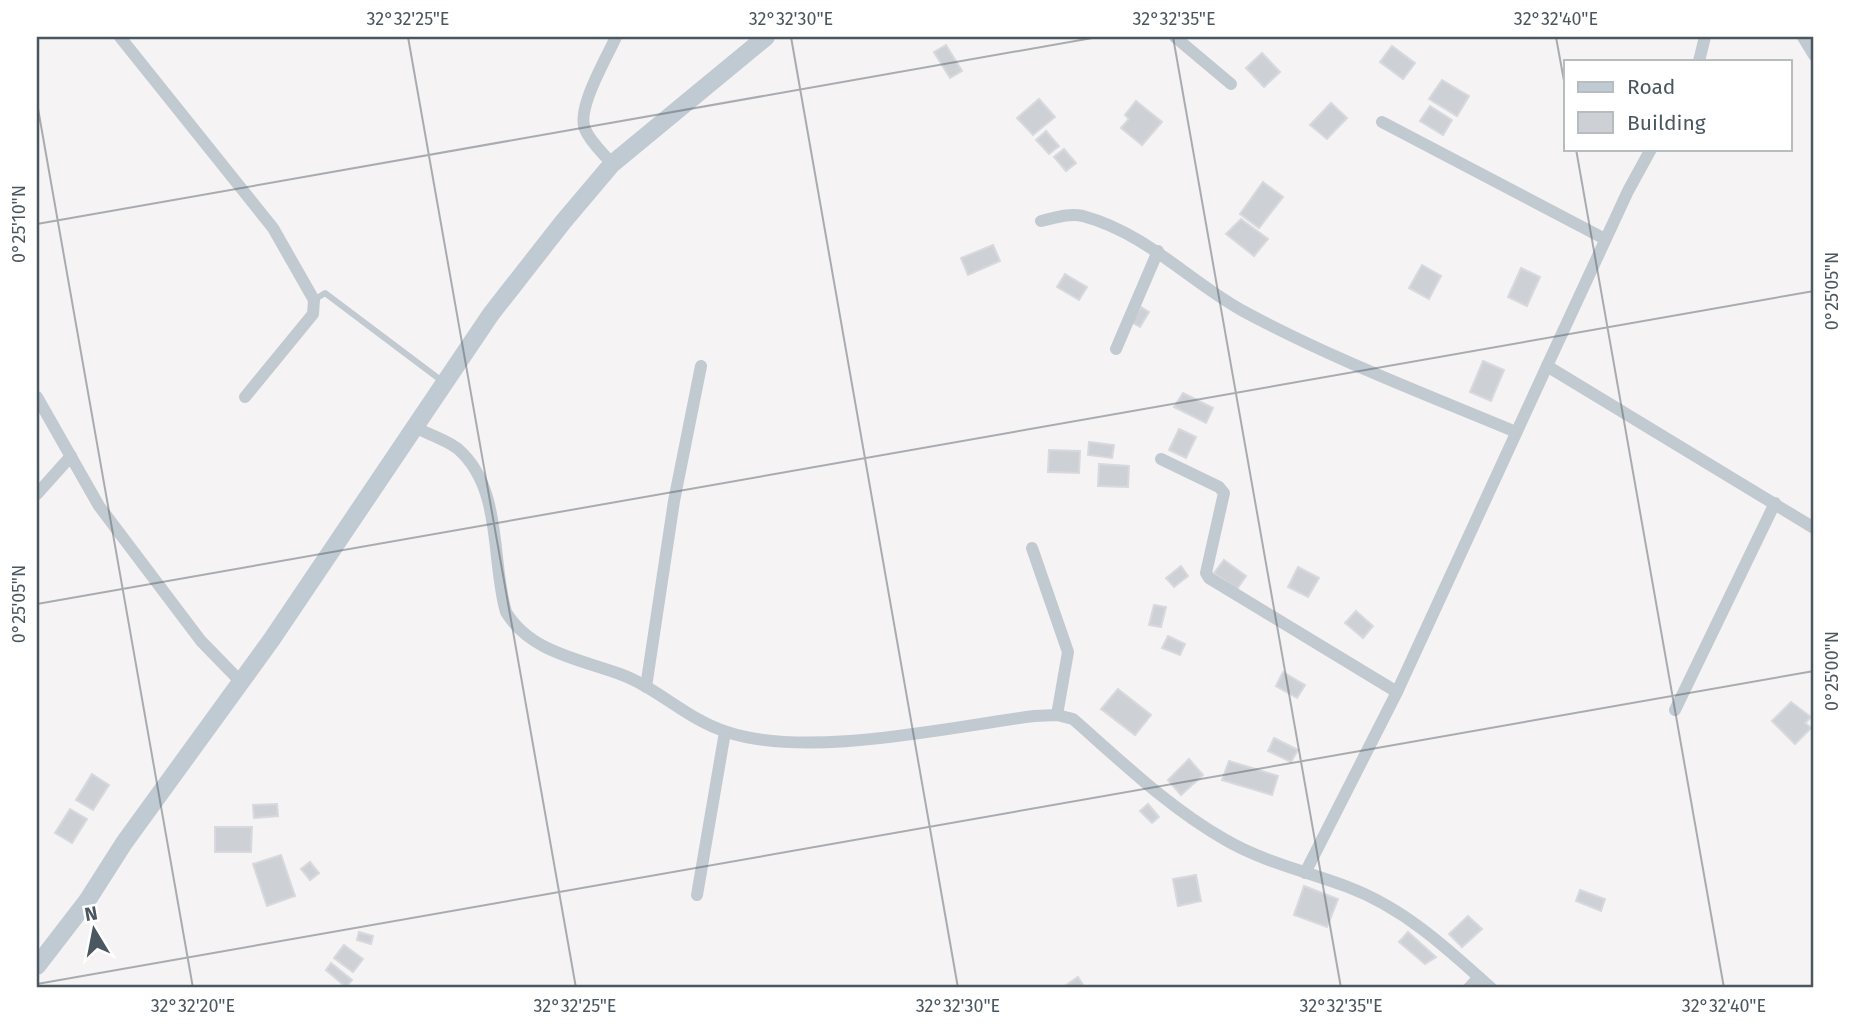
<svg xmlns="http://www.w3.org/2000/svg" width="1851" height="1025" viewBox="0 0 1851 1025" font-family="'Fira Sans',sans-serif">
<rect width="100%" height="100%" fill="#f5f3f3"/>
<g fill="#cdd0d5" stroke="#d7d9de" stroke-width="2">
<path d="M946,45L962,71L950,78L934,52Z"/>
<path d="M1392,46L1415,63L1403,79L1380,62Z"/>
<path d="M1262,53L1280,72L1264,87L1246,68Z"/>
<path d="M1442,80L1469,96L1457,116L1429,99Z"/>
<path d="M1039,99L1055,117L1033,135L1017,118Z"/>
<path d="M1136,101L1162,122L1142,145L1121,128L1129,119L1125,115Z"/>
<path d="M1331,103L1347,118L1327,139L1310,125Z"/>
<path d="M1430,106L1452,120L1443,135L1420,121Z"/>
<path d="M1046,131L1059,146L1049,154L1036,140Z"/>
<path d="M1064,149L1076,163L1066,171L1054,157Z"/>
<path d="M1263,182L1283,197L1259,228L1240,214Z"/>
<path d="M1241,219L1268,239L1254,256L1226,234Z"/>
<path d="M993,245L1000,261L968,275L961,258Z"/>
<path d="M1422,265L1441,276L1429,299L1409,288Z"/>
<path d="M1521,268L1540,277L1527,306L1508,297Z"/>
<path d="M1065,274L1087,287L1079,300L1057,287Z"/>
<path d="M1141,307L1149,312L1140,327L1131,322Z"/>
<path d="M1483,361L1504,370L1491,401L1470,392Z"/>
<path d="M1183,393L1213,408L1206,423L1174,407Z"/>
<path d="M1179,429L1196,437L1186,458L1169,450Z"/>
<path d="M1089,442L1114,445L1112,458L1088,455Z"/>
<path d="M1049,450L1080,451L1079,473L1048,472Z"/>
<path d="M1099,464L1129,466L1128,487L1098,486Z"/>
<path d="M1224,560L1246,576L1237,589L1214,573Z"/>
<path d="M1181,566L1188,576L1174,587L1166,578Z"/>
<path d="M1298,567L1319,578L1308,597L1288,587Z"/>
<path d="M1154,605L1166,607L1161,627L1149,625Z"/>
<path d="M1356,611L1373,626L1363,638L1345,623Z"/>
<path d="M1168,636L1185,644L1180,655L1162,648Z"/>
<path d="M1283,672L1305,685L1297,698L1276,686Z"/>
<path d="M1118,689L1151,715L1135,735L1101,709Z"/>
<path d="M1791,702L1811,717L1805,723L1811,728L1795,744L1772,721Z"/>
<path d="M1274,738L1298,750L1291,762L1268,751Z"/>
<path d="M1189,759L1203,775L1181,795L1168,780Z"/>
<path d="M1229,761L1278,776L1272,795L1222,780Z"/>
<path d="M92,774L109,785L93,810L76,800Z"/>
<path d="M277,804L278,816L254,818L253,805Z"/>
<path d="M1148,804L1159,817L1152,823L1140,811Z"/>
<path d="M70,809L87,819L72,843L55,833Z"/>
<path d="M215,827H252L251,852H215Z"/>
<path d="M281,855L295,896L267,906L253,864Z"/>
<path d="M310,862L319,873L310,880L301,869Z"/>
<path d="M1196,875L1201,901L1178,906L1173,879Z"/>
<path d="M1304,886L1338,899L1327,927L1294,915Z"/>
<path d="M1580,890L1605,899L1601,911L1576,901Z"/>
<path d="M1468,916L1482,929L1462,947L1449,934Z"/>
<path d="M359,932L373,936L371,944L357,940Z"/>
<path d="M1408,932L1436,957L1425,964L1399,942Z"/>
<path d="M344,945L363,959L353,972L334,958Z"/>
<path d="M331,963L352,980L346,987L326,970Z"/>
<path d="M1078,977L1085,988H1062Z"/>
</g>
<g fill="none" stroke-linecap="round" stroke-linejoin="round">
<path stroke="#c2cad1" stroke-width="6" d="M314,300L325,293L442,381"/>
<g stroke="#c2cad1" stroke-width="12">
<path d="M120,37L273,228L314,300L313,314L245,397"/>
<path d="M1175,37L1231,84"/>
<path d="M1803,37L1814,55"/>
<path d="M1699,61L1705,37"/>
<path d="M1382,122L1605,239"/>
<path d="M1651,149L1628,191L1547,366L1814,528"/>
<path d="M612,164C604,154 590,142 585,129C576,109 607,57 616,37"/>
<path d="M1041,221C1055,218 1068,213 1083,216C1148,234 1187,280 1243,311C1330,358 1425,394 1516,432"/>
<path d="M1116,349L1158,251"/>
<path d="M37,397L99,506L201,641L240,681"/>
<path d="M414,427C428,434 447,440 458,449C503,488 491,561 506,612C530,652 579,659 620,674C658,688 688,720 727,732C809,759 948,727 1034,716L1057,715L1073,719C1121,761 1168,807 1224,839C1263,862 1306,871 1348,887C1404,908 1448,949 1491,988"/>
<path d="M1161,459L1219,487L1224,493L1206,573L1209,578L1397,692"/>
<path d="M37,494L71,456"/>
<path d="M1032,548L1068,652L1057,715"/>
<path d="M646,687L674,501L701,366"/>
<path d="M1675,710L1775,503"/>
<path d="M1305,873L1397,692L1547,366"/>
<path d="M697,895L725,732"/>
<path d="M1469,988L1479,977"/>
</g>
<path stroke="#c0cad3" stroke-width="18" d="M37,966L87,901L124,843L272,639L491,314L563,222L612,164L766,37"/>
</g>
<path fill="none" stroke="#4b5760" stroke-width="2" stroke-opacity="0.45" d="M408,37L576,988M791,37L958,988M1173,37L1341,988M1556,37L1566,92M37,103L193,988M1576,149L1724,988M37,224L1098,37M37,604L1814,291M37,984L1814,671"/>
<rect width="1851" height="1025" fill="none" stroke="#ffffff" stroke-width="77"/>
<rect x="1564" y="60" width="228" height="91" fill="#ffffff" stroke="#b7bcbf" stroke-width="2"/>
<rect x="1578" y="82" width="35" height="10" fill="#c0cad3" stroke="#b7bcbf" stroke-width="2"/>
<text x="1627" y="94" font-size="21" fill="#4b5760">Road</text>
<rect x="1578" y="112" width="35" height="21" fill="#cdd0d5" stroke="#b7bcbf" stroke-width="2"/>
<text x="1627" y="130" font-size="21" fill="#4b5760">Building</text>
<g transform="translate(94 930) rotate(350)" stroke="#ffffff" stroke-width="5" paint-order="stroke">
<path d="M0-5L12 26L0 18L-12 26Z" fill="#4b5760"/>
<text y="-10" font-size="19" font-weight="bold" text-anchor="middle" fill="#4b5760">N</text>
</g>
<rect x="38" y="38" width="1774" height="948" fill="none" stroke="#4b5760" stroke-width="2.5"/>
<g font-size="18" text-anchor="middle" fill="#4b5760">
<text x="408" y="25">32°32'25"E</text>
<text x="791" y="25">32°32'30"E</text>
<text x="1174" y="25">32°32'35"E</text>
<text x="1556" y="25">32°32'40"E</text>
<text transform="translate(19 224) rotate(-90)" y="6">0°25'10"N</text>
<text transform="translate(1832 291) rotate(-90)" y="6">0°25'05"N</text>
<text transform="translate(19 604) rotate(-90)" y="6">0°25'05"N</text>
<text transform="translate(1832 671) rotate(-90)" y="6">0°25'00"N</text>
<text x="193" y="1012">32°32'20"E</text>
<text x="575" y="1012">32°32'25"E</text>
<text x="958" y="1012">32°32'30"E</text>
<text x="1341" y="1012">32°32'35"E</text>
<text x="1724" y="1012">32°32'40"E</text>
</g>
</svg>
